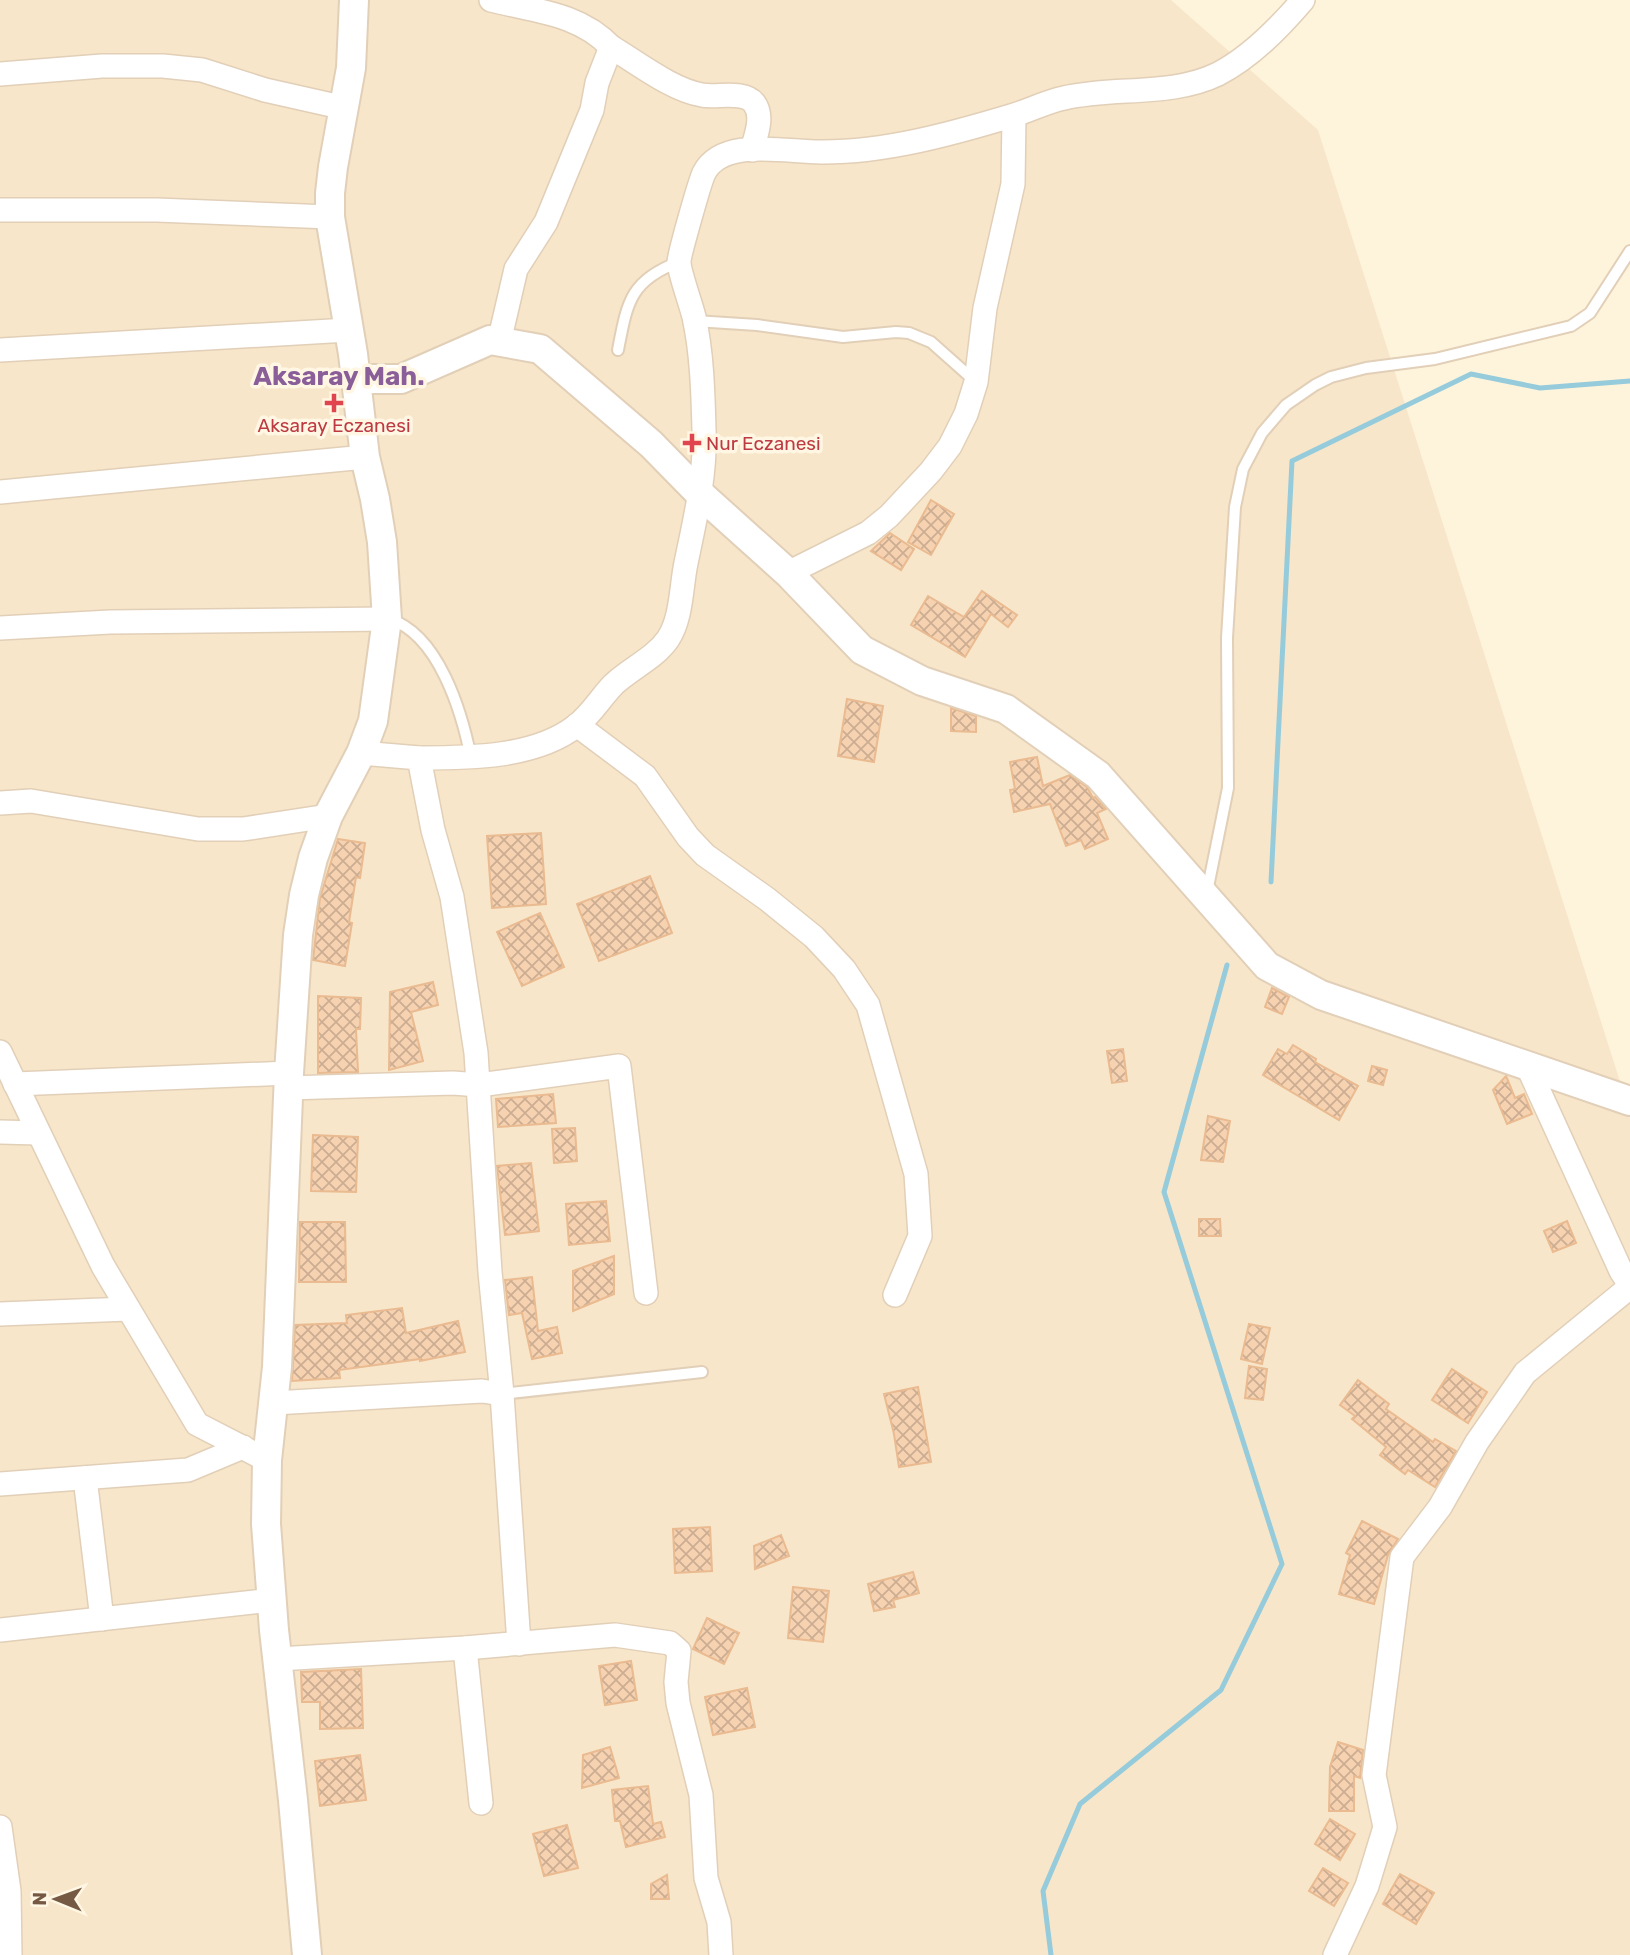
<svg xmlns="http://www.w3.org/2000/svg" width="1630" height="1955" viewBox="0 0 1630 1955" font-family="Rubik,sans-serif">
<defs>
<pattern id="building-cross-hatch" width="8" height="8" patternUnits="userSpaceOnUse" patternTransform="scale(1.75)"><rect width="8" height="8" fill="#f6d2b1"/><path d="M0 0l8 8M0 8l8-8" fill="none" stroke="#ccad92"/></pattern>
</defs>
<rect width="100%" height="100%" fill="#fef4dc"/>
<path fill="#f7e6ca" d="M0,0H1171L1318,130L1630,1113V1955H0Z"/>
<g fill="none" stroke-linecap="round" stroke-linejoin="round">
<g stroke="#95cbdb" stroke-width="5">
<path d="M1271,882L1292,461L1471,374L1540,388L1630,381"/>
<path d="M1051,1955L1043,1891L1080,1804L1221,1690L1282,1564L1164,1192L1227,965"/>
</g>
</g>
<g fill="url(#building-cross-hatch)" stroke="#eaba90" stroke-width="2">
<path d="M931,500L954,514L931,555L908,542Z"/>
<path d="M890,533L914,549L901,570L871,551Z"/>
<path d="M982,591L1017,615L1008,627L991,614L965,657L911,625L928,596L964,617Z"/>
<path d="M847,699L883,706L874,762L838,756Z"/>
<path d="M951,708L976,716V732L951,731Z"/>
<path d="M1037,757L1043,786L1070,775L1087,787L1093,798L1095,797L1106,809L1097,813L1108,839L1085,849L1081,840L1066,846L1050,804L1014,812L1010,790L1015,789L1010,762Z"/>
<path d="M541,833L546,904L492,908L487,836Z"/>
<path d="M338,839L365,843L360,878L356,877L349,922L352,923L345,966L313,960L320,898Z"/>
<path d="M650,876L672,933L599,961L577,904Z"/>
<path d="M540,913L564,967L522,986L497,932Z"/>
<path d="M433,982L438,1005L411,1012L423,1061L389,1070L390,992Z"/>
<path d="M1272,988L1289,997L1282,1014L1265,1007Z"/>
<path d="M318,996L361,998L360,1029H356L358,1072L318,1073Z"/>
<path d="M1293,1045L1316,1059L1315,1062L1358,1086L1339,1120L1263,1075L1278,1049L1287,1054Z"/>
<path d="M1123,1049L1127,1081L1112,1083L1107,1051Z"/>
<path d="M1372,1066L1387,1070L1383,1085L1368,1081Z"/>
<path d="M1506,1076L1515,1098L1524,1094L1532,1114L1507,1124L1493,1090Z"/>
<path d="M553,1094L556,1123L498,1127L496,1099Z"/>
<path d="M1208,1116L1230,1121L1223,1162L1201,1160Z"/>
<path d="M575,1128L577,1161L554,1163L552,1129Z"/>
<path d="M313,1135L358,1137L356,1192L311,1191Z"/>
<path d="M531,1163L539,1231L505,1235L497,1166Z"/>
<path d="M606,1201L610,1241L569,1245L566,1204Z"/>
<path d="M1199,1219H1220L1221,1236H1199Z"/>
<path d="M1567,1221L1576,1243L1553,1252L1544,1231Z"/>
<path d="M300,1222H345L346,1282H299Z"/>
<path d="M614,1256V1294L573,1311V1271Z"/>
<path d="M532,1277L538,1331L557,1327L562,1353L532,1359L522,1313L509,1315L505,1280Z"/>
<path d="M402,1308L406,1333L458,1321L465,1352L420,1361V1359L339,1370L340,1378L292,1381L295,1325L347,1323L346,1315Z"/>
<path d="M1249,1324L1270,1328L1262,1364L1241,1359Z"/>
<path d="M1249,1366L1267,1369L1263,1400L1245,1398Z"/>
<path d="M1452,1369L1487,1392L1468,1423L1432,1400Z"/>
<path d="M1358,1380L1389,1404L1386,1409L1433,1442L1435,1439L1456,1451L1435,1487L1408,1470L1405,1474L1380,1455L1386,1447L1352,1419L1355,1416L1340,1405Z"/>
<path d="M918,1387L931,1462L899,1467L894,1434L884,1394Z"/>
<path d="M1362,1521L1398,1539L1388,1555L1374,1604L1339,1594L1350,1555L1346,1553Z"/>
<path d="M710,1527L712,1571L675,1573L673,1529Z"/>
<path d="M781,1535L789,1556L755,1569L754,1546Z"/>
<path d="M913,1572L919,1593L893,1600L895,1607L874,1611L868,1584Z"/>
<path d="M793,1587L829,1591L823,1642L788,1638Z"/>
<path d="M707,1618L739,1633L724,1664L693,1649Z"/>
<path d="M631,1661L637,1700L605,1705L599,1666Z"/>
<path d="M361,1669L363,1728L320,1729V1702H302L301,1672Z"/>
<path d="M747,1688L755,1727L713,1735L705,1697Z"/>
<path d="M1338,1742L1363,1750L1360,1778L1354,1776V1811H1329L1330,1767Z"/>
<path d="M610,1747L619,1778L582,1788L583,1755Z"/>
<path d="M360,1755L366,1800L320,1806L315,1761Z"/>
<path d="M648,1786L653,1824L661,1822L665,1837L626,1847L620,1821H615L612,1790Z"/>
<path d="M1330,1819L1355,1834L1340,1860L1315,1844Z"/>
<path d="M567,1825L578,1868L544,1876L533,1834Z"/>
<path d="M1323,1868L1348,1883L1334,1906L1309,1891Z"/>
<path d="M1400,1874L1434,1893L1416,1924L1383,1904Z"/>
<path d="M667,1875L669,1899H651V1884Z"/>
</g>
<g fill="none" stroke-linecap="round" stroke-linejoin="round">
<g stroke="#e2cfb8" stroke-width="14">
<g id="service">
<path d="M695,321L757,325L843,337L896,332L909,333L931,342L976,382"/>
<path d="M618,350C627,303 630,280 679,262"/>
<path d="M389,619C439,634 462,713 471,758"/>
<path d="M1207,892L1228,788L1227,638L1235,507L1243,469L1262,433L1286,405L1315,385L1331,377L1366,368L1435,359L1571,326L1590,313L1630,251"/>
<path d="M502,1394L702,1372"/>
</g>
</g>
<g stroke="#e2cfb8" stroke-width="26">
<g id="minor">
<path d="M491,0C534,11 579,13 611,47L597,83L592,110L546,222L516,269L499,342"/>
<path d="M611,47C638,63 672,90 702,95C716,98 744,90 754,103C764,116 756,135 752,150"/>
<path d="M0,74L102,66H163L202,70L265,90L345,108"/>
<path d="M0,210H157L330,217"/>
<path d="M0,350L348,330"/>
<path d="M0,492L365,457"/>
<path d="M788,573L868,533L889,516L931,471L950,446L966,414L976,382L985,308L1013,184L1014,116"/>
<path d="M0,628L110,622L387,619"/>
<path d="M577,725L645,776L688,837L705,855L767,899L814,937L844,969L868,1005L916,1174L920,1236L895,1295"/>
<path d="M419,758C468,758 535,758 576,726C591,715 601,697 614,684C631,668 655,658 668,639C682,618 681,586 686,563C695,519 706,475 704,430C703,393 702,353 694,317C691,304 679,272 679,262C679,255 700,181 704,173C723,136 789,153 823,152C886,152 951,134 1011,116C1029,111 1045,102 1064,98C1114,86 1171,97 1218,74C1251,57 1279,28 1303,0"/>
<path d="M0,803L31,801L198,829H243L328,816"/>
<path d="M0,1052L103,1266L197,1424L267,1460"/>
<path d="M1527,1065L1621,1271L1630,1285"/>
<path d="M15,1084L289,1073"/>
<path d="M288,1088L453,1083L479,1085L619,1066L646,1293"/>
<path d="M0,1132L38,1133"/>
<path d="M0,1314L128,1309"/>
<path d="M502,1394L519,1644"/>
<path d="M274,1403L482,1391L502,1394L490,1272L476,1053L452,897L433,830L419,758L361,753"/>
<path d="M85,1478L102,1619"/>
<path d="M0,1484L188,1470L243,1447"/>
<path d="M0,1630L272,1600"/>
<path d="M465,1648L481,1803"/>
<path d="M278,1659L465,1648L615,1635L670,1643L679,1651L676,1682L678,1703L701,1795L706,1878L719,1922L721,1955"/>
<path d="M0,1827L9,1891L10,1955"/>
<path d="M1335,1955L1367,1886L1385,1827L1374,1775L1402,1557L1440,1507L1477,1442L1525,1373L1630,1287"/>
</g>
</g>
<g stroke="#e2cfb8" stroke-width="32">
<g id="tertiary">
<path d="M355,379H401L490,340L540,349L651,444L700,494L788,573L862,650L922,681L1006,709L1098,775L1267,966L1321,995L1630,1101"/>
<path d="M307,1955L293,1800L274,1630L266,1524L267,1460L277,1367L289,1073L298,935L304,895L313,858L328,816L361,753L373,721L387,619L382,542L375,499L365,457L353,354L330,217V193L333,167L351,68L354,0"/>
</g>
</g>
<use href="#service" stroke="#fff" stroke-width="10"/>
<use href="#minor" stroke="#fff" stroke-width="23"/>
<use href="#tertiary" stroke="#fff" stroke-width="28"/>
</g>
<g fill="#e0444e" stroke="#fff7e4" stroke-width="2.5">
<path d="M330.5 392.5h7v7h7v7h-7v7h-7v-7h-7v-7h7z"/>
<path d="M688.5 432.5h7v7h7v7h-7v7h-7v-7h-7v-7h7z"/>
</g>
<g text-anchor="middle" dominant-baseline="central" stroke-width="7" stroke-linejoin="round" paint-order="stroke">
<g font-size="19" fill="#be3a42" stroke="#fff7e4">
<text x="334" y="425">Aksaray Eczanesi</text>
<text x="706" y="443" text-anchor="start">Nur Eczanesi</text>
</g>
<g font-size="26" font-weight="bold" fill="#8a5e99" stroke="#fff7e4">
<text x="339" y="376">Aksaray Mah.</text>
</g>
</g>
<g transform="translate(56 1899) rotate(271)" stroke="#fff7e4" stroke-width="5" paint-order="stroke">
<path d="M0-5L12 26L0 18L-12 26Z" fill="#755943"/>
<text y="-10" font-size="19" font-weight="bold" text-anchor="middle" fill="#755943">N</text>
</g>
</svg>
